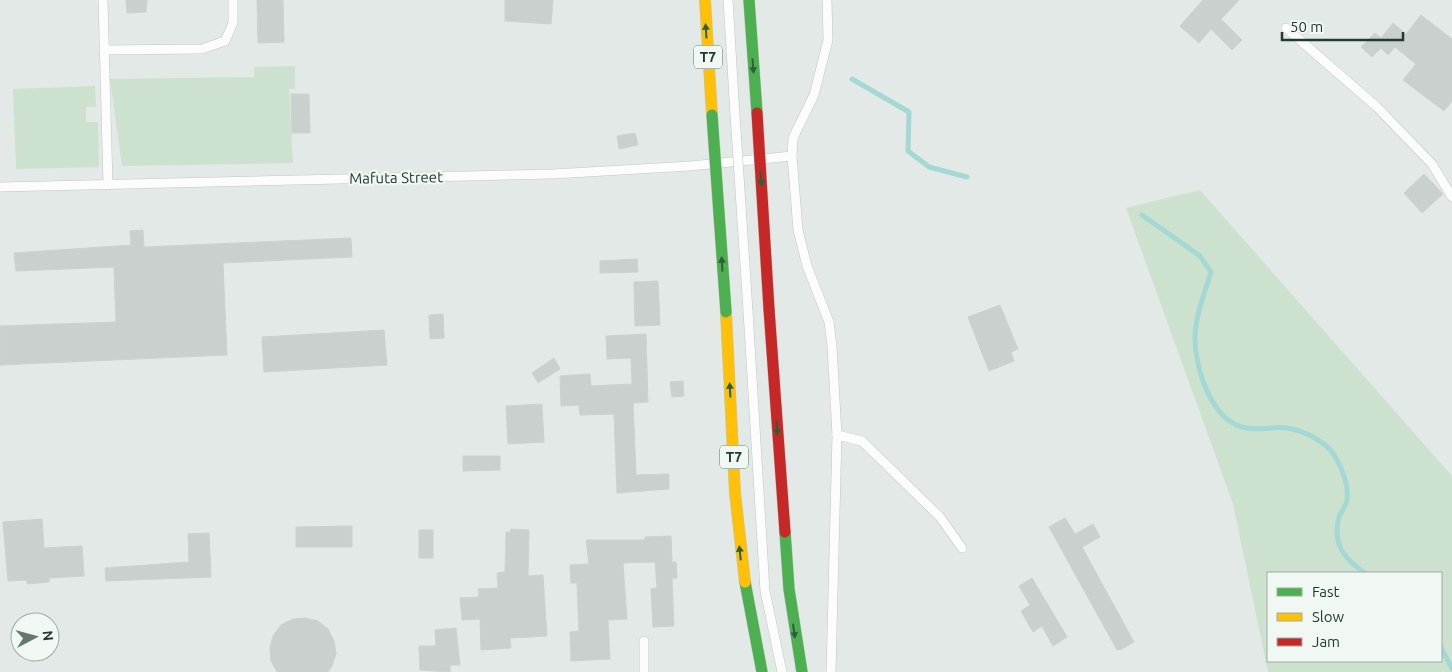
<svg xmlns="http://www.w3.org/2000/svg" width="1452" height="672" viewBox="0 0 1452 672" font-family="Ubuntu,sans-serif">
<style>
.green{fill:#cce2cf;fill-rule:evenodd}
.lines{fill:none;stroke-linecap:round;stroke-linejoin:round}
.stream{stroke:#a4d8d5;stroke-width:5}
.building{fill:#cad0cd;stroke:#ccd2ce}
.lane-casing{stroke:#c0c6c3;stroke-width:10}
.fast-casing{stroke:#bcc5c1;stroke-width:12}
.slow-casing{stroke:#bcc5c1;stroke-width:12}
.jam-casing{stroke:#bcc5c1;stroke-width:12}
.lane{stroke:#fbfcfb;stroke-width:9}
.fast{stroke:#4caf50;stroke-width:11}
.slow{stroke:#ffc107;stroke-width:11}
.jam{stroke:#c62828;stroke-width:11}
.lane-bridge-casing{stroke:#c0c6c3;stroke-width:10;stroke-linecap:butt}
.fast-bridge-casing{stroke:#bcc5c1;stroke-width:12;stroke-linecap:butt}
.jam-bridge-casing{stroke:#bcc5c1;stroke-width:12;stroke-linecap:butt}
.lane-bridge{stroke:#fbfcfb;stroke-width:9}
.fast-bridge{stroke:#4caf50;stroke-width:11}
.jam-bridge{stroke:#c62828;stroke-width:11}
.oneway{fill:#2e5e3a}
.labels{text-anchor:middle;stroke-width:4.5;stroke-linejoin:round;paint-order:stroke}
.shield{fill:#f1f8f3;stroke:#5f746a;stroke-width:1}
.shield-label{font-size:14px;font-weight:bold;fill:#213b30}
.street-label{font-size:15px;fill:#213b30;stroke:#f1f8f3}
</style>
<rect width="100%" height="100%" fill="#e3e9e6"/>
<g class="green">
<path d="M295,66V89H289L293,163L122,166L110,79L254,77V67Z"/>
<path d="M95,86L96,107H86V122H98L99,167L16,169L13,89Z"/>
<path d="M1200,190L1452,476V672H1268L1233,504L1126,208ZM1441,573V661H1268V573Z"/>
</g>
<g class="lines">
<g class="stream">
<path d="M852,79L909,112L908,151L929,167L967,177"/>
<path d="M1142,215L1200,256L1211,272C1205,292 1196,314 1195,335C1194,366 1211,422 1246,428C1259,431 1274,426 1287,428C1305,431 1325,441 1335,456C1342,468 1349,486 1347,500C1346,507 1339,513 1338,521C1333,546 1346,560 1365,573"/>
<path d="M1441,647L1452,669"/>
</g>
</g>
<g class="building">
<path d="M126,0H147L146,12L127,13Z"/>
<path d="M257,0H283L284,42L258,43Z"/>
<path d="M505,0H553L551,24L505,21Z"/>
<path d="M1203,0H1239L1221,19L1242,40L1232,50L1211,29L1199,43L1180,26Z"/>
<path d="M1421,15L1452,39V101L1444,111L1403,80L1416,64L1395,47L1388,55L1381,48L1372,57L1361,47L1375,33L1381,38L1393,23L1406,34Z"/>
<path d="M291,94H309L310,133H292Z"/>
<path d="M635,133L638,145L619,149L617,136Z"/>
<path d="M1424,174L1443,194L1422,213L1404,193Z"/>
<path d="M143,230L144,247L351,238L352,257L223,263L227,355L0,365V326L116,322L114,267L16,271L14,253L131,245L130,231Z"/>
<path d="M637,259L638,272L600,273V261Z"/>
<path d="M658,281L660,325L635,326L634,282Z"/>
<path d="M1000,305L1018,349L1011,352L1014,361L989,371L968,317Z"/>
<path d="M443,314L444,338L430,339L429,315Z"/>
<path d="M384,330L387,365L264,372L262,337Z"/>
<path d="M646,334L648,402L633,403L636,475L669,474V489L617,493L614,414L580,415L579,405L561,406L560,376L590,374L591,386L632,384L631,358L607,359L606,336Z"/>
<path d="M554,358L560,369L538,383L532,373Z"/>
<path d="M683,381L684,396L672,397L670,382Z"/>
<path d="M542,404L544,442L508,444L506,406Z"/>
<path d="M463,456H500V470L463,471Z"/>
<path d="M1065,518L1075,534L1093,524L1100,537L1082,547L1134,642L1122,649L1117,650L1049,527Z"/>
<path d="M42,519L44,548L82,546L84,576L49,578V582L27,584V580L8,581L3,522Z"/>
<path d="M352,526V547H296V527Z"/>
<path d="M511,529L529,530L528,576L543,575L547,636L510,638L511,648L481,650L480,619L462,620L460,598L479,597L478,589L498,588L497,573L505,572L506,532H510Z"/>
<rect x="419" y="530" width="14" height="28"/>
<path d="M209,533L211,577L106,581L105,568L189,562L188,534Z"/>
<path d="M671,536L672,562H676L677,578H672L674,626L653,627L651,589L657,588L655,562L623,563L627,619L608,620L610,659L571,661L570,632L579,631L577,583H571L570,565L589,564L586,540H645V537Z"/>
<path d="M1032,578L1067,637L1053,646L1042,626L1033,632L1021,611L1030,605L1019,586Z"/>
<path d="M305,618L318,621L328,629L334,641L336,654L332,666L328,672H277L271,661L270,648L273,636L281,625L293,619Z"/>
<path d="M456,628L460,665H450V672L420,670L419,646H436L435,630Z"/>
</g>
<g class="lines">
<defs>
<g id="lane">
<path d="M103,0L108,185"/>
<path d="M728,0L735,115"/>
<path d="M827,0L828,40L814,95L793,138L792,156L798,230L807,266L829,322L832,346L837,435L831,672"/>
<path d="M1286,28L1377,107L1432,164L1452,197"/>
<path d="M104,50L202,49L225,41L233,23V0"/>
<path d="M0,187L553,174L690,166L792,156"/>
<path d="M748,311L765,591L782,672"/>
<path d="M837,435L862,441L940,517L962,548"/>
<path d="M644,672V641"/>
</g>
<g id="fast">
<path d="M749,0L757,113"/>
<path d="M785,532L789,589L802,672"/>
<path d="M745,582L762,672"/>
</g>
<g id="slow">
<path d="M705,0L712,115"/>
<path d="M726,312L735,493L745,582"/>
</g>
<path id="jam" d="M769,309L785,532"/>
</defs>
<use href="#lane" class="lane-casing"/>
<use href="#fast" class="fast-casing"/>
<use href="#slow" class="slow-casing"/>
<use href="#jam" class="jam-casing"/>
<use href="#lane" class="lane"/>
<use href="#fast" class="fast"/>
<use href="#slow" class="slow"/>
<use href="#jam" class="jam"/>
<defs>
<path id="lane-bridge" d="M735,115L748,311"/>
<path id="fast-bridge" d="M712,115L726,312"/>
<path id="jam-bridge" d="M757,113L769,309"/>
</defs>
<use href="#lane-bridge" class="lane-bridge-casing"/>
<use href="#fast-bridge" class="fast-bridge-casing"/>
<use href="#jam-bridge" class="jam-bridge-casing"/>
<use href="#lane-bridge" class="lane-bridge"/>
<use href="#fast-bridge" class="fast-bridge"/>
<use href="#jam-bridge" class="jam-bridge"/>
</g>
<defs><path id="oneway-solid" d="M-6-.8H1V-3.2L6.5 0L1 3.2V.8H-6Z" transform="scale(1.25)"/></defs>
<g class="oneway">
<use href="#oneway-solid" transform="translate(706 31) rotate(-94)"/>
<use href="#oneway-solid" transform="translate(753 66) rotate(86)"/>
<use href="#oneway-solid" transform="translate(761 179) rotate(86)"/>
<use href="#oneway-solid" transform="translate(722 264) rotate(-94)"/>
<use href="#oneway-solid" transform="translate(730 390) rotate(-93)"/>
<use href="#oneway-solid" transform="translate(777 428) rotate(86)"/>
<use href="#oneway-solid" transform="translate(740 553) rotate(-96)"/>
<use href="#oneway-solid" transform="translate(794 631) rotate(82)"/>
</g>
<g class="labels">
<g class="shield">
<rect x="694" y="45.5" width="28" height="23" rx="4"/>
<rect x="720" y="445.5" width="28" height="23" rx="4"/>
</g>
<g class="shield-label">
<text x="708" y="62">T7</text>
<text x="734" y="462">T7</text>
</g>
<g class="street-label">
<text transform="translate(396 178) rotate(-1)" y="5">Mafuta Street</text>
</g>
</g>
<rect x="1267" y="572" width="175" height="90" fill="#f1f8f3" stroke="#9eaca5"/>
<rect x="1277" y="588" width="25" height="8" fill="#4caf50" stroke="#9eaca5"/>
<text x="1312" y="597" font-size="15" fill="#213b30">Fast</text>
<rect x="1277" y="613" width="25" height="8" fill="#ffc107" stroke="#9eaca5"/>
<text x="1312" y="622" font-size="15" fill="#213b30">Slow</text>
<rect x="1277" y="638" width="25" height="8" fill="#c62828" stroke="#9eaca5"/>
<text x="1312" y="647" font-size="15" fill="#213b30">Jam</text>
<g transform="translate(35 637) rotate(84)"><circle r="24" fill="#f1f8f3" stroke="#9eaca5"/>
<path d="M0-4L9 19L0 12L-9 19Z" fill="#657870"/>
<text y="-8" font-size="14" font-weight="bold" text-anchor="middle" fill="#213b30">N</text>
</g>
<path d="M1282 32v8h121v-8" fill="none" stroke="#213b30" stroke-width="2.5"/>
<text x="1290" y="32" font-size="15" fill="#213b30" stroke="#f1f8f3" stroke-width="4" paint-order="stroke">50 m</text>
</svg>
